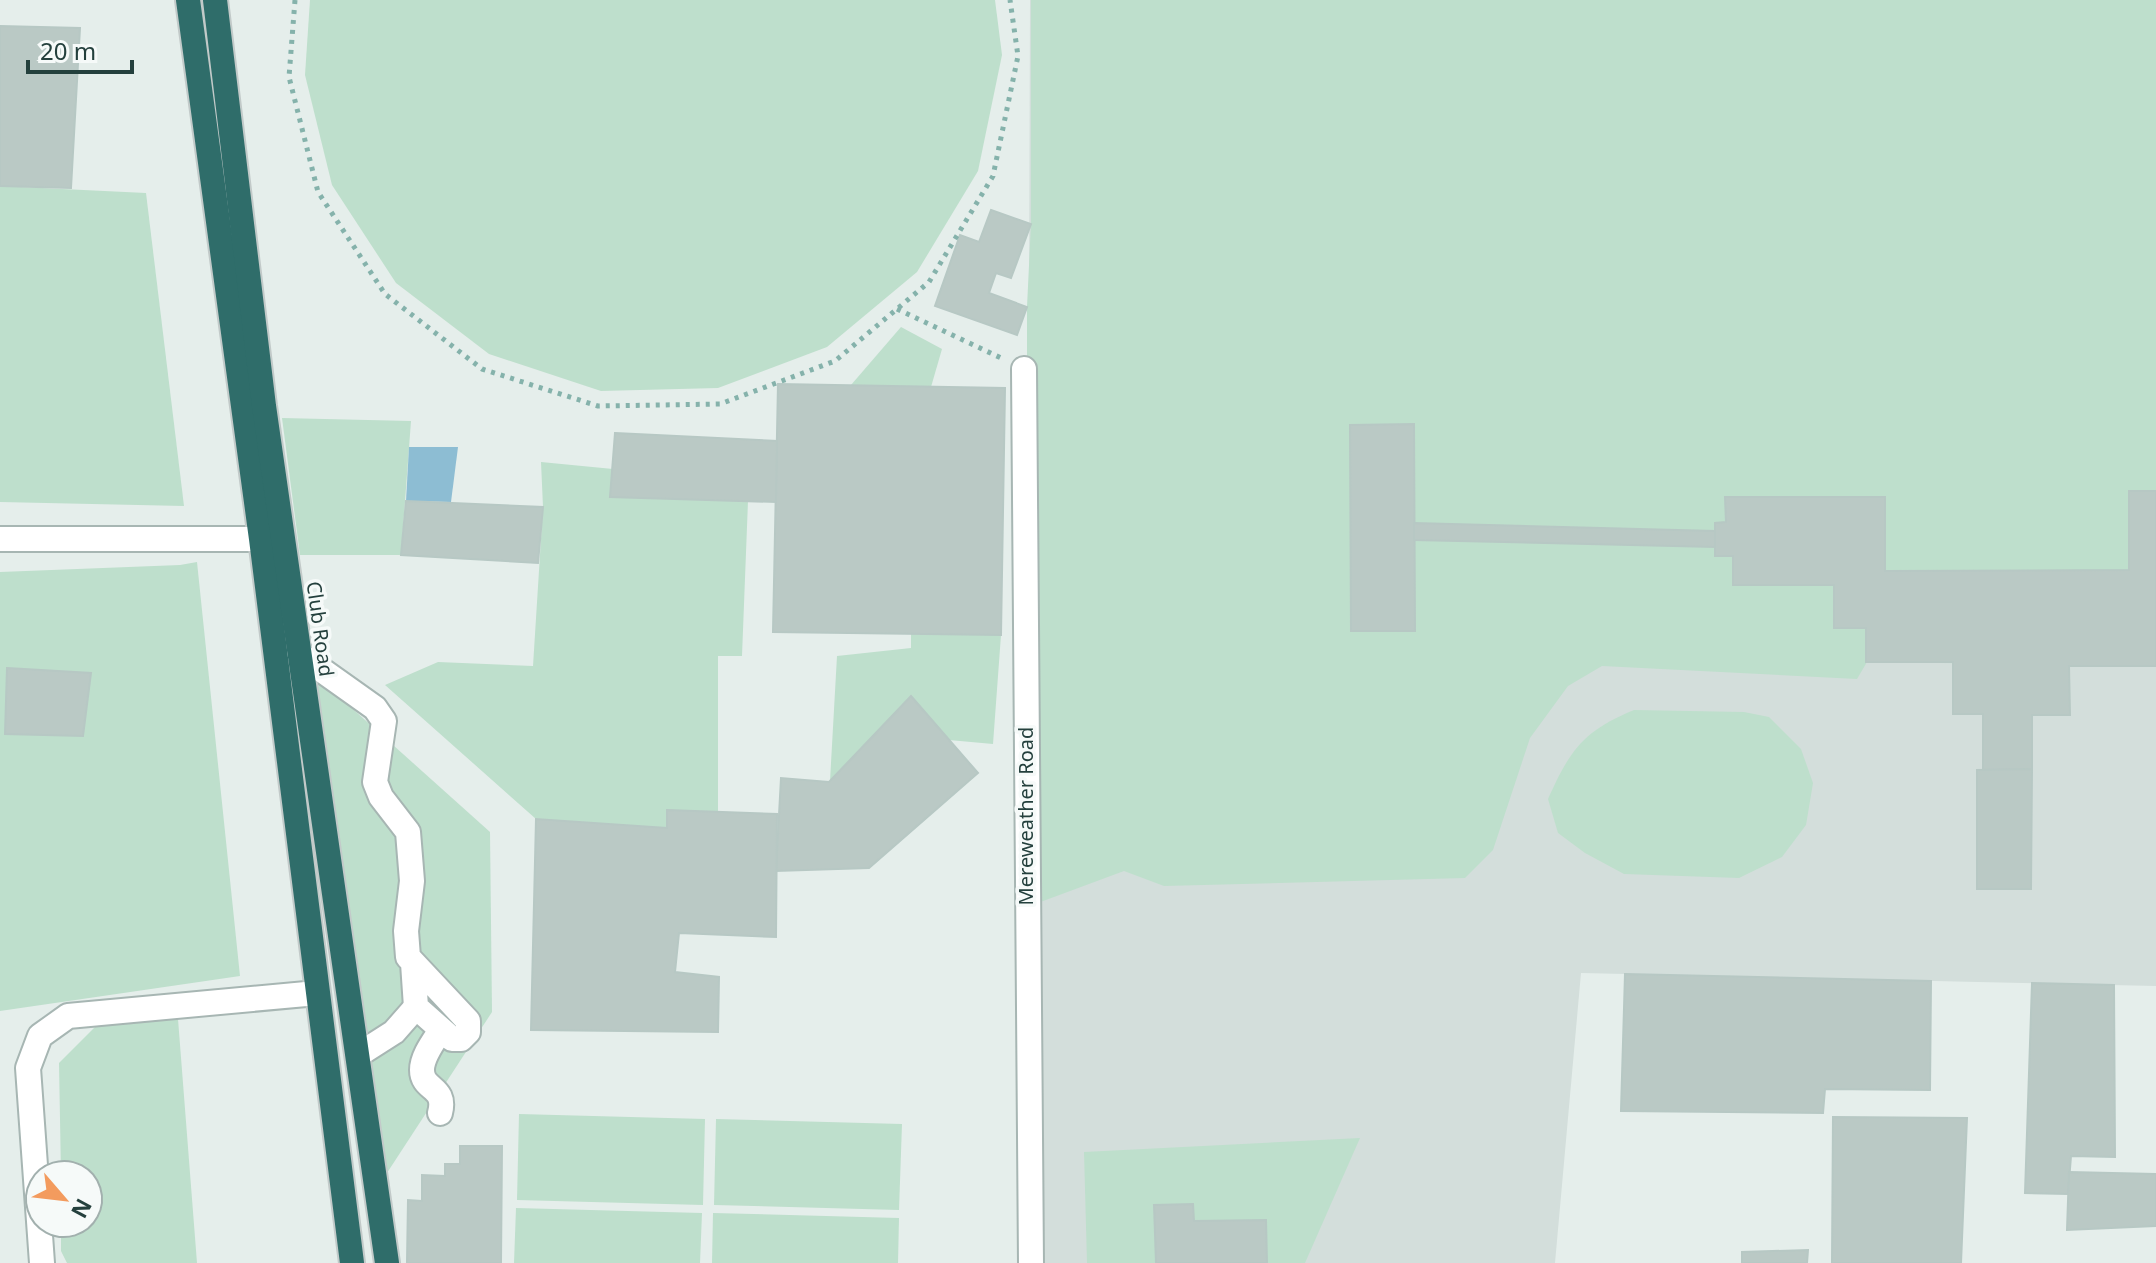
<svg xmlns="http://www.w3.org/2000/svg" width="2156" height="1263" viewBox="0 0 2156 1263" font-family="'Noto Sans',sans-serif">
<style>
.built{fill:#d3dedb}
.green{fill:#bedfcc}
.water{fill:#8dbdd3}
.building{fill:#bac9c5;stroke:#b7c8c4;stroke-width:2}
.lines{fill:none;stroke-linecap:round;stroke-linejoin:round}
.minor-casing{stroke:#a7b6b3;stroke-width:28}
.highway-casing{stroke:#c2cac9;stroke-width:28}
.path{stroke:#85b2ab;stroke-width:5;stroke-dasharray:4 6;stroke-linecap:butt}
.minor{stroke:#fff;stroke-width:24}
.highway{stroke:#2f6d6a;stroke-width:24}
.labels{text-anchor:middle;stroke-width:7;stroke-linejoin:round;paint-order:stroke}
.street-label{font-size:20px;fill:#24403d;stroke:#f6faf9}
</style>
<rect width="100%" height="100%" fill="#e5eeeb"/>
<path class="built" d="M1030,0H2156V986L1581,973L1555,1263H1026Z"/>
<g class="green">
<path d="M310,0H995L1002,55L978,171L917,272L827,347L718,388L601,391L489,354L396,283L332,185L305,75Z"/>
<path d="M1031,0H2156V666L1867,662L1857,679L1602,666L1568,686L1530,738L1493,850L1465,878L1164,886L1124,871L1027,907V307L1031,224Z"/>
<path d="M0,186L146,193L184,506L0,502Z"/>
<path d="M901,327L942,349L931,387L851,385Z"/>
<path d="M282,418L411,421L401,555H300Z"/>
<path d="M541,462L613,469L611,497L748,501L742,656H718V812L667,810V828L536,819L385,685L438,662L533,666L543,507Z"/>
<path d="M197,562L240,976L0,1011V572L180,565Z"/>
<path d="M911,634L1001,635L993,744L949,740L911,697L830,781L837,656L911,648Z"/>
<path d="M316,676L490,832L492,1012L385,1176Z"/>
<path d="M1634,710L1744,712L1769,717L1801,749L1813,783L1806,825L1782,857L1739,878L1624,874L1585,853L1558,833L1548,799C1570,750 1583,731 1634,710Z"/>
<path d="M178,1019L197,1263H67L61,1251V1223H88V1175H61L59,1063L99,1023Z"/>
<path d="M519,1114L705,1119L703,1205L517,1200Z"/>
<path d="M716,1119L902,1124L899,1210L714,1205Z"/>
<path d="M1360,1138L1305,1263H1087L1084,1152Z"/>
<path d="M516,1208L702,1213L700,1263H514Z"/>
<path d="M713,1213L899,1218L898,1263H712Z"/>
</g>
<path class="water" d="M409,447H458L451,502L406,501Z"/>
<g class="building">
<path d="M0,26L80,28L71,188L0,186Z"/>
<path d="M991,210L1031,224L1011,278L996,273L989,293L1027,307L1017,335L935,306L960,235L979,242Z"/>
<path d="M778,384L1005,388L1001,635L773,632Z"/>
<path d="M1414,424L1415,631H1351L1350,425Z"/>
<path d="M615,433L777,441L776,502L610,497Z"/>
<path d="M2129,491H2156V666H2069L2070,715H2032V769L1983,770V714H1953V662H1866V628H1834V585H1733V556H1715V523L1726,522L1725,497H1885V571L2129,570Z"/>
<path d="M406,501L543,507L538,563L401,555Z"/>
<path d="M1414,523L1715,531V547L1414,540Z"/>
<path d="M7,668L91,673L83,736L5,734Z"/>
<path d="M911,696L978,773L869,868L776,871L781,778L829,782Z"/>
<path d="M2032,769L2031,889H1977V770Z"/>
<path d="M667,810L777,814L776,937L679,933L675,972L719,977L718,1032L531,1030L536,819L667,828Z"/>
<path d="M1625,974L1931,981L1930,1090L1825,1089L1823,1113L1621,1111Z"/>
<path d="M2032,983L2114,985L2115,1157L2071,1156L2068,1194L2025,1193Z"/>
<path d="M1833,1117L1967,1118L1961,1263H1832Z"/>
<path d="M460,1146H502L501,1263H407L408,1200L422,1201V1175L445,1176V1164H460Z"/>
<path d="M2069,1172L2156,1174V1226L2067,1230Z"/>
<path d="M1193,1204L1194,1221L1266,1220L1267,1263H1156L1154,1205Z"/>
<path d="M1808,1250L1807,1263H1742V1252Z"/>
</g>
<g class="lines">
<defs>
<g id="minor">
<path d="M1024,369L1031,1263"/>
<path d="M0,539H261"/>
<path d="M299,654L375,708L384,721L375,782L381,797L408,832L412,881L406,931L408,957L468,1021V1032L461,1039H452L416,1007L413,963"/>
<path d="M358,1055L394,1032L416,1007"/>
<path d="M440,1113C447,1086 422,1091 422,1070C422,1056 434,1041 441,1030"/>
<path d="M42,1263L28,1068L40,1036L68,1016L317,993"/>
</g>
<g id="highway">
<path d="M188,0L261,539L352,1263"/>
<path d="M215,0L264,406L387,1263"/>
</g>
</defs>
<use href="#minor" class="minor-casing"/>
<use href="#highway" class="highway-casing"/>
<g class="path">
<path d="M295,0L289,77L318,192L385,294L482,369L598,406L720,404L835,361L929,282L993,176L1018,56L1010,0"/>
<path d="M897,309L1001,358"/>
</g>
<use href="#minor" class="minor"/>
<use href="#highway" class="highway"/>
</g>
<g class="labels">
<g class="street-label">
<text transform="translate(320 629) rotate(82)" y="7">Club Road</text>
<text transform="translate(1026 816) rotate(-90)" y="7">Mereweather Road</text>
</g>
</g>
<g transform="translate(64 1199) rotate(118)"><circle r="38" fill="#f6faf9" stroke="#a2b0ae" stroke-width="2"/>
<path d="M0-6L14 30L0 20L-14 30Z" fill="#f39b5e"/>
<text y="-12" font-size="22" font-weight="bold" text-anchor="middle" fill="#24403d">N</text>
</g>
<path d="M28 60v12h104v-12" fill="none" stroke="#24403d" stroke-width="4"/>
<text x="40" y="60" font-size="24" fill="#24403d" stroke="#f6faf9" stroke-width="6" paint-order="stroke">20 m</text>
</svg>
